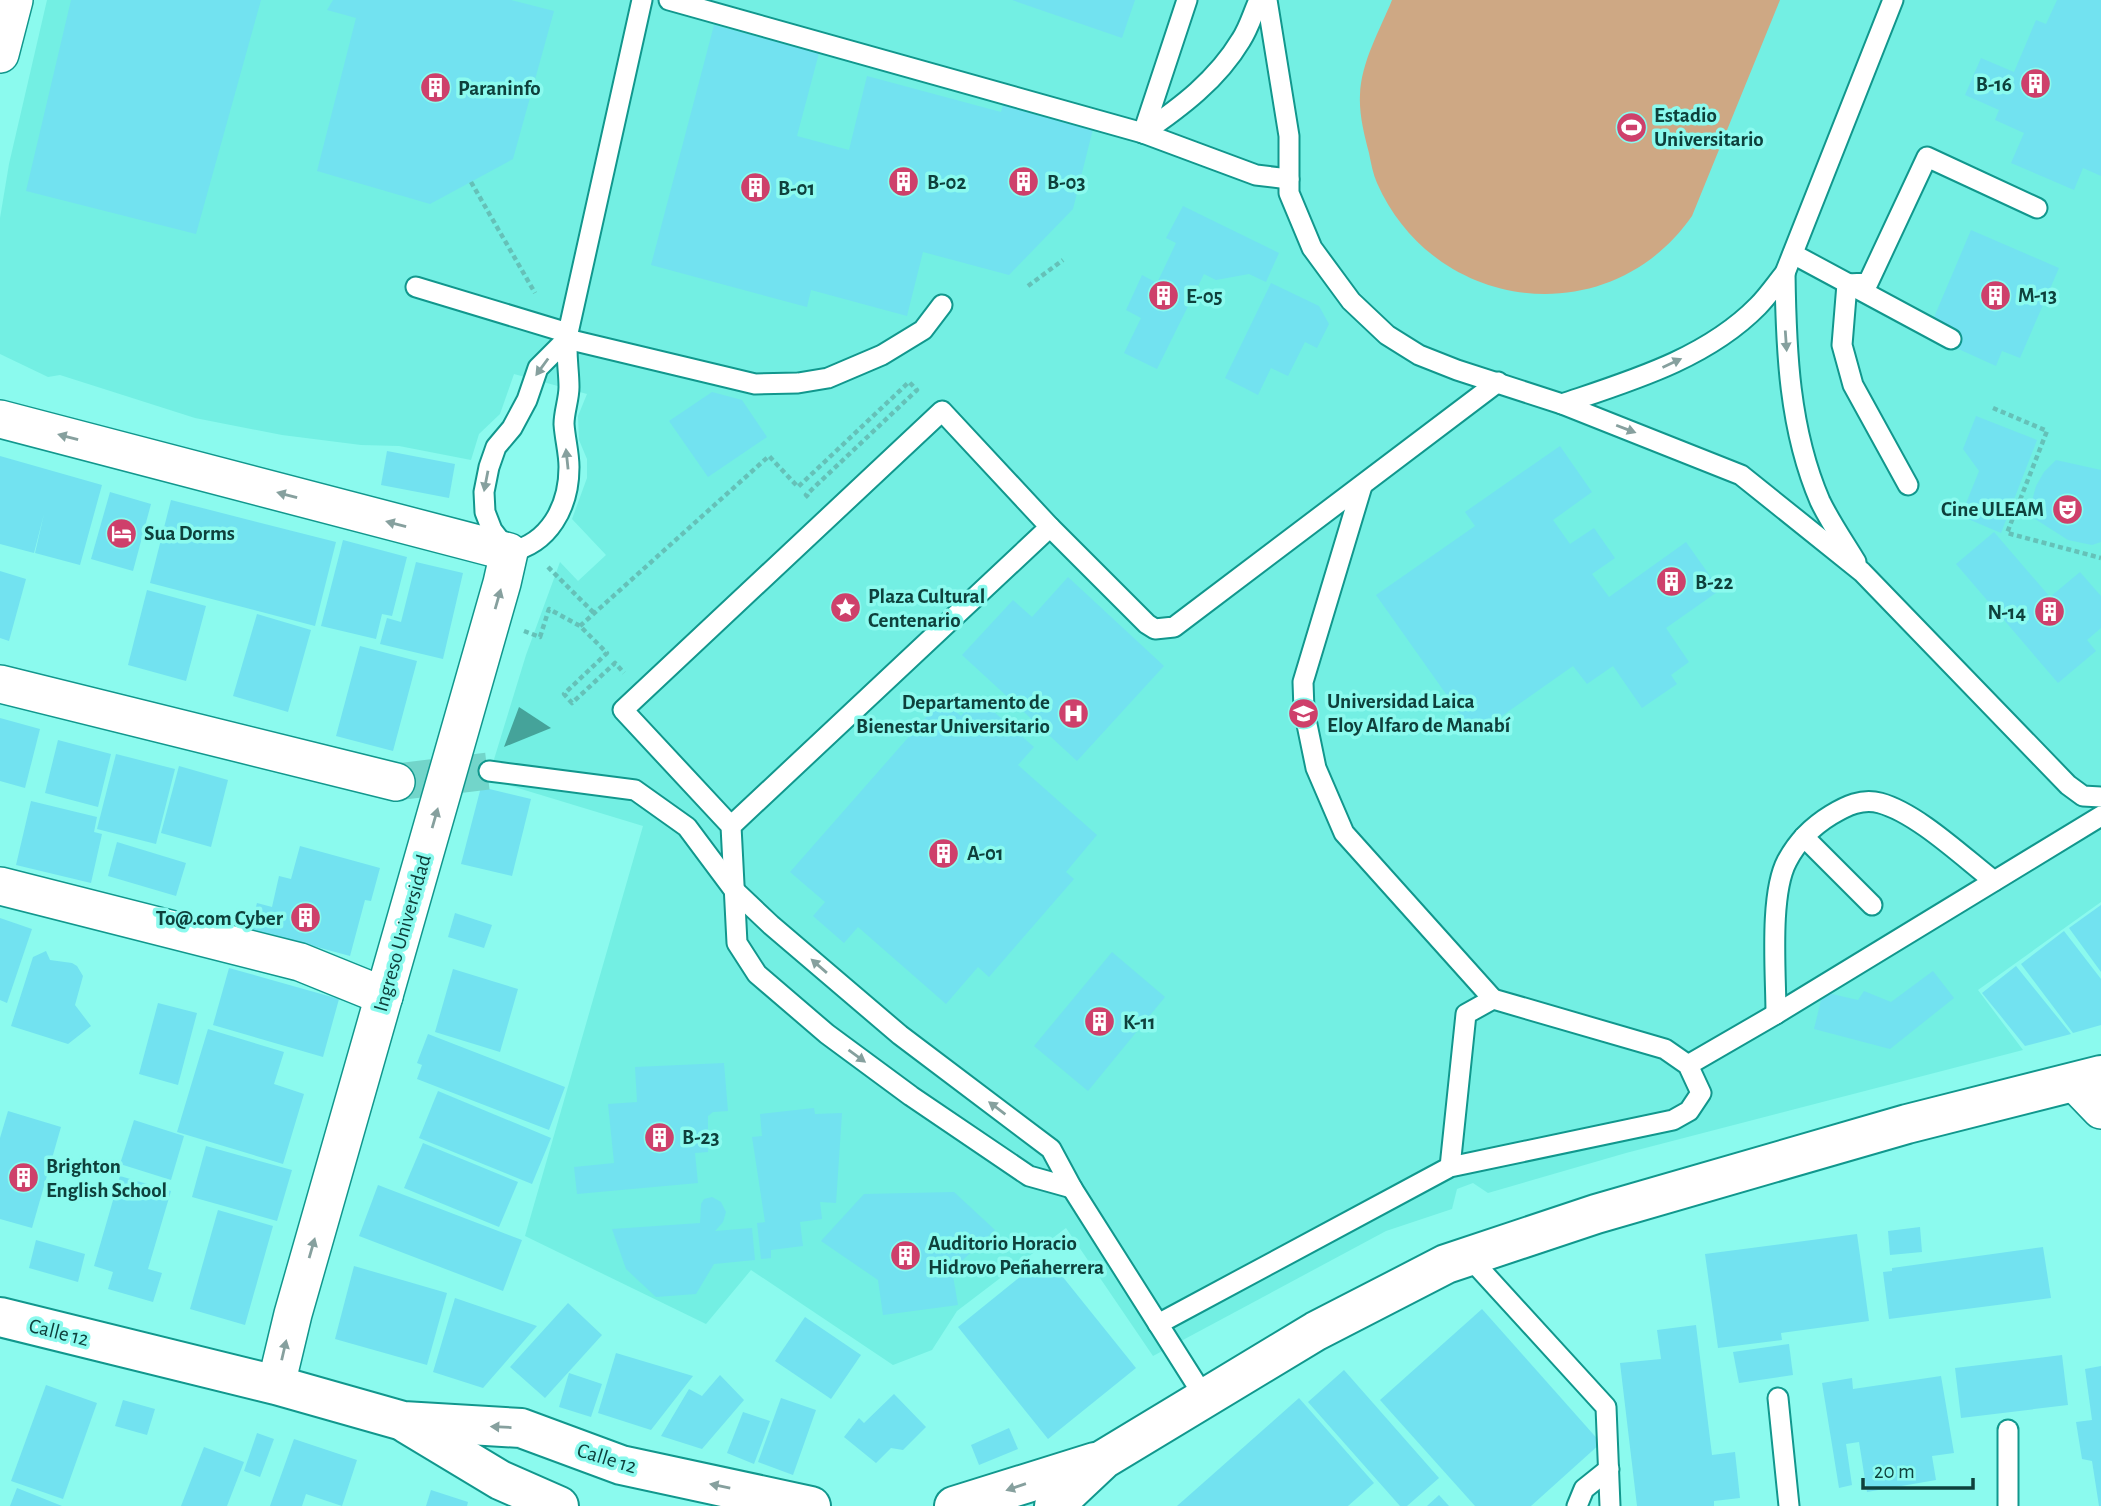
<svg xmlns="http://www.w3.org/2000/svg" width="2101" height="1506" viewBox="0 0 2101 1506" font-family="'Alegreya Sans',sans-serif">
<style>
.built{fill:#73efe3}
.green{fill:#cea884}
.water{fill:#45a39a}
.building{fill:#72e2f0}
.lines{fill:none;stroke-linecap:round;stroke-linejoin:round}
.street-tunnel{stroke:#72d5ca;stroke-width:37;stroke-dasharray:37 18;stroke-linecap:butt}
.lane-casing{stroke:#11978d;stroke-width:23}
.street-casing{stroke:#11978d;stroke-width:40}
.primary-casing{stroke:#11978d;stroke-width:42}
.path{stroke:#65c1b8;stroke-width:4.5;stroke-dasharray:5 3.5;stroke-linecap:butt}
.lane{stroke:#fff;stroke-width:19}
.street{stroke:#fff;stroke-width:37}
.primary{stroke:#fff;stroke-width:38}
.oneway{fill:#86a09e}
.labels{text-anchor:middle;stroke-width:7;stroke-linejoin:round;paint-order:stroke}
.poi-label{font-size:21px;font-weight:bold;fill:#0e403c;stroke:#8bfaee;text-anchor:start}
.street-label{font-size:21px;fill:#0e403c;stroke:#8bfaee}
</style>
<rect width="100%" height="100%" fill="#8bfaee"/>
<path class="built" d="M47,0H2101V902L1978,990L2023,1050L1626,1153L1488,1193L1473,1183L1457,1189L1452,1209L1386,1231L1153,1356L1066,1228L957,1311L932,1350L893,1365L751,1270L706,1324L525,1236L643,826L488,779L526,655L560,562L578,581L606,555L572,519L587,478V459L579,440L578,416L587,394L514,374L500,414L479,434L471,460L399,446L361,445L282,435L195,418L60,375L48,377L0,354V218L9,164Z"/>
<path class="green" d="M1392,0H1780L1692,216C1610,334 1435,314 1377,183C1373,174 1371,163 1369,153C1364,134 1359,114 1360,95C1361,62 1380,30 1392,0Z"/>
<path class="water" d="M519,707L551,728L504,747Z"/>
<g class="building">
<path d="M71,0H261L196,234L26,191Z"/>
<path d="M333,0H511L554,11L513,159L430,204L317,171L356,18L327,10Z"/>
<path d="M1012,0H1135L1122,38Z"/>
<path d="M2057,0H2101V176L2083,168L2074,190L2011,163L2024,133L1995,120L1999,110L1965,95L1981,58L2014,72L2036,20L2046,24Z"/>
<path d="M714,25L819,53L797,136L849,150L867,76L1001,112L1003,105L1093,129L1073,209L1009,275L923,252L907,316L811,290L807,307L651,265Z"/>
<path d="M1183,206L1279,253L1266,282L1249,274L1216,280L1204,274L1157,369L1124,353L1141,318L1126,310L1142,275L1157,283L1176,243L1166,238Z"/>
<path d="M1971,230L2059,268L2020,358L2002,351L1996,366L1954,347L1932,322Z"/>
<path d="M1271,283L1319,306L1329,324L1317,348L1305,342L1288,376L1271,368L1258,395L1225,378Z"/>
<path d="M712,392L742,400L767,437L708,477L669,421Z"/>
<path d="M1976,416L2037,440L2001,533L1961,516L1979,471L1963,449Z"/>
<path d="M1560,446L1592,492L1553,520L1570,544L1594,528L1615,558L1592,574L1609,597L1686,542L1720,590L1666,628L1689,662L1671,675L1677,684L1642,708L1613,666L1587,684L1573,666L1475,735L1376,595L1475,526L1465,512Z"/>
<path d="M387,451L455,464L449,498L381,485Z"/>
<path d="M0,456L102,485L80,565L35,553L44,514L34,553L0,544Z"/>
<path d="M2056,460L2101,470V542L2092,545L2068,540L2032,517V501L2036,486L2044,472Z"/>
<path d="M110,492L151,504L133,571L91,559Z"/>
<path d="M171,500L336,542L315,626L150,583Z"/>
<path d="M1994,532L2050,597L2080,572L2101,596V628L2087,640L2096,651L2058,683L1956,564Z"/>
<path d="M343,540L407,557L392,616L382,614L376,639L321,626Z"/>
<path d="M416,562L463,573L443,659L380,644L387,618L401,622Z"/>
<path d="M0,571L26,579L9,641L0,638Z"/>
<path d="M1068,577L1164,666L1077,761L962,655L1013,600L1032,617Z"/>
<path d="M147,590L206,606L186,681L128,665Z"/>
<path d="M257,614L311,630L288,712L233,696Z"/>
<path d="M360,646L417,661L393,751L336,736Z"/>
<path d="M977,697L1034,747L1018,765L1097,835L1066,872L1074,879L989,977L978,967L946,1004L858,927L844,943L813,916L825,902L790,872L942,699L961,716Z"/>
<path d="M0,718L40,729L25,788L0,781Z"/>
<path d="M58,740L111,754L98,807L45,793Z"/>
<path d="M116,754L175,769L156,844L97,829Z"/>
<path d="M179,766L228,780L211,847L161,833Z"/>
<path d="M481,787L531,799L512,876L461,864Z"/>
<path d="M31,801L97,817L94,832L102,834L91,883L16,865Z"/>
<path d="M117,842L186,863L176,896L108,876Z"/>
<path d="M300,846L380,868L371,901L365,900L350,956L250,929L257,903L272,907L279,876L291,879Z"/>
<path d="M2101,905V972L2069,928Z"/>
<path d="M455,913L492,925L484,948L448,937Z"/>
<path d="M0,918L32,929L7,1003L0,1000Z"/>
<path d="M2064,931L2101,979V1025L2073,1033L2021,964Z"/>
<path d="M46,951L50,960L72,963L77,966L83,976L75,1005L91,1026L68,1044L11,1026L33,957Z"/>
<path d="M1112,952L1165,997L1088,1091L1034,1046Z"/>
<path d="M2016,966L2071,1034L2025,1046L1982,993Z"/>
<path d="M229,968L339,999L323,1057L213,1025Z"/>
<path d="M453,969L518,989L500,1052L435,1032Z"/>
<path d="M1933,971L1954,998L1890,1049L1814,1029L1823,992L1858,1000L1864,991L1891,1002Z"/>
<path d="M158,1003L197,1013L178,1085L139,1074Z"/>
<path d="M208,1029L284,1052L274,1084L304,1094L283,1164L177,1132Z"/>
<path d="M428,1034L565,1087L549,1130L417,1079L422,1065L417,1063Z"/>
<path d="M724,1063L728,1111L713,1112L708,1116V1152L695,1153L698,1183L577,1194L574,1167L614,1163L608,1104L637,1102L635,1067Z"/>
<path d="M438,1091L551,1138L532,1184L419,1138Z"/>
<path d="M814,1108L815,1114L842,1113L836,1203L820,1202L822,1219L800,1222L803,1246L771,1250V1258L761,1259L757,1223L765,1222L752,1137L762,1136L760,1114Z"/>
<path d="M8,1111L61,1127L32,1228L0,1219V1138Z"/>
<path d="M134,1120L184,1136L171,1180L120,1164Z"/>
<path d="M423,1143L518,1182L499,1227L404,1188Z"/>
<path d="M206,1146L292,1170L277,1221L192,1197Z"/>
<path d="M120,1176L171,1191L148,1269L162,1273L153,1302L108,1289L113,1272L94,1266Z"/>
<path d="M378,1185L522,1240L503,1291L359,1236Z"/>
<path d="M954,1192L995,1230L952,1270L958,1305L883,1315L878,1280L821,1241L864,1194Z"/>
<path d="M712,1197L721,1202L726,1212L723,1222L715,1231L752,1228L755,1260L714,1264L696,1294L656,1297L626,1269L612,1229L700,1223L701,1204L704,1199Z"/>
<path d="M218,1210L273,1226L245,1325L190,1309Z"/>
<path d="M1920,1227L1922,1252L1890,1255L1888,1231Z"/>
<path d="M1857,1234L1869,1321L1781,1333L1782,1340L1718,1348L1705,1254Z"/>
<path d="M36,1240L85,1254L78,1282L29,1268Z"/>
<path d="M2043,1247L2051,1298L1889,1319L1883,1272L1892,1271V1268Z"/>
<path d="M1046,1256L1136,1368L1048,1439L958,1327Z"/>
<path d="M354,1266L447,1293L427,1365L335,1339Z"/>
<path d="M455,1298L537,1326L483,1388L433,1372Z"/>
<path d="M568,1303L602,1335L545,1398L510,1367Z"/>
<path d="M1482,1309L1601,1443L1531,1506H1475L1380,1400Z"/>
<path d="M805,1317L861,1355L831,1399L775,1361Z"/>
<path d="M1696,1325L1712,1455L1735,1452L1740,1498L1714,1501V1506H1637L1620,1363L1661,1359L1657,1330Z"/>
<path d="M1789,1344L1793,1375L1739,1383L1733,1352Z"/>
<path d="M616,1353L693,1376L651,1430L598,1413Z"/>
<path d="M2062,1355L2068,1405L1961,1418L1955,1368Z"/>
<path d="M2101,1366V1506H2099L2092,1461L2082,1459L2076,1422L2092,1420L2085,1369Z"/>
<path d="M1344,1370L1439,1478L1407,1506H1400L1308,1402Z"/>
<path d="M569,1373L602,1384L591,1417L559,1407Z"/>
<path d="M720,1375L744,1400L702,1449L661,1436L689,1389L702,1396Z"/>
<path d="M1941,1376L1954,1453L1932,1456L1936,1480L1867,1492L1859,1442L1846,1444L1852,1485L1839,1488L1822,1383L1852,1378L1853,1389Z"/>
<path d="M46,1385L97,1403L63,1499L11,1481Z"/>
<path d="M894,1394L926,1427L903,1450L891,1448L876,1463L844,1437L859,1418L864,1423Z"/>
<path d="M781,1398L816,1410L793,1475L758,1462Z"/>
<path d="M1299,1398L1374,1483L1348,1506H1177Z"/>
<path d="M123,1400L155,1409L147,1435L115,1426Z"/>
<path d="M743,1412L770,1421L754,1464L727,1453Z"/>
<path d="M1009,1428L1018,1449L979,1465L971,1445Z"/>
<path d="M257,1433L274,1439L260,1477L244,1471Z"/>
<path d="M294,1439L357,1460L342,1506L306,1494L302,1506H270Z"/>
<path d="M204,1447L244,1462L227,1506H181Z"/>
<path d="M17,1488L62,1506H10Z"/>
<path d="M431,1490L468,1502L467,1506H426Z"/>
<path d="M1439,1495L1449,1506H1427Z"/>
</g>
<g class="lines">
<path class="street-tunnel" d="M396,782L489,771"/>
<defs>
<g id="lane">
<path d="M669,0L1143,133L1256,175L1289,179"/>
<path d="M1267,0L1289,136V193L1312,248L1351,301L1387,335L1419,355L1457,370L1562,404L1741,475L1862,572L2068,785L2083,796L2101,797"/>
<path d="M1143,133C1181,107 1217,80 1241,40C1249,28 1253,13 1259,0"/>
<path d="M1143,133L1187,0"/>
<path d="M1793,254L1951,339"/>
<path d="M1785,273C1786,350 1789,429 1820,501C1830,522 1844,542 1856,562"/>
<path d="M1847,284L1868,283L1927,157L2037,208"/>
<path d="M1847,284L1842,345L1853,385L1908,485"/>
<path d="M416,287L568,333"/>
<path d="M567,339L538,368L527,400L512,428L496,447L489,467L484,492L485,512L492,530L509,552C549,544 569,507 569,467C569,453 565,439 564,424C564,412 569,399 569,387C569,369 565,351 568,333L642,0"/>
<path d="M567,339L755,384L798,383L828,378L882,355L923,330L942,305"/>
<path d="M1562,404C1630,381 1706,359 1758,306C1768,296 1776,284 1785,273L1893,0"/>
<path d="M1362,486L1303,682L1304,710L1316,768L1344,833L1493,999"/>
<path d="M1050,527L1147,624L1155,629L1174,627L1498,382"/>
<path d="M489,771L635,790L687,827L734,890L771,925L900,1035L1051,1149L1072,1188L1205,1398"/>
<path d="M731,826L1050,527L942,411L623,710L731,826L737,943L757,974L827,1034L911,1096L1029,1176L1072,1188"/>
<path d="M1804,837L1872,905"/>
<path d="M1776,1014C1776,974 1769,895 1787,861C1797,842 1813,826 1831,815C1846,806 1862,798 1880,803C1917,813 1963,857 1994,881"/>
<path d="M1688,1065L1776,1014L2101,816"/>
<path d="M1468,1256L1606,1407L1610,1506"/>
<path d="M1158,1324L1450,1167L1673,1120L1689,1111L1701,1093L1688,1065L1665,1049L1493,999L1466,1014L1450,1167"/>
<path d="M1778,1398L1789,1506"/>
<path d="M1577,1506L1584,1489L1609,1469"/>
<path d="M2008,1506V1430"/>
</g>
<g id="street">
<path d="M0,54L14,0"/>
<path d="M0,419L509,552L502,583L293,1314L276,1385"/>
<path d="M0,684L396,782"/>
<path d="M0,886L300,962L384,996"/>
<path d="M2074,1082L2101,1110"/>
</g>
<g id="primary">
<path d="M0,1317L276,1385L403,1421L521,1428L621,1465L811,1506"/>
<path d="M407,1424L500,1480L559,1506"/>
<path d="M954,1506L1095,1462"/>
<path d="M1054,1506L1104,1459L1316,1331L1446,1264L1596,1214L1907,1124L2101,1075"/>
</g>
</defs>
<use href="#lane" class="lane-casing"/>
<use href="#street" class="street-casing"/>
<use href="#primary" class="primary-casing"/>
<g class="path">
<path d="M471,182L535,293"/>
<path d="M1028,286L1063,260"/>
<path d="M1993,408L2047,431L2007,533L2101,558"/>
<path d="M548,567L594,613"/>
<path d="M580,626L769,456L798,487L909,382L917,390L806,495L810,499"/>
<path d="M524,631L540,637L549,609L580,626L607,653L564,694L572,703L615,663L624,673"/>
</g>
<use href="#lane" class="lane"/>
<use href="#street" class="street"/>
<use href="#primary" class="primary"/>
</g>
<defs><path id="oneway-solid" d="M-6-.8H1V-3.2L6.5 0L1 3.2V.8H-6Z" transform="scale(1.75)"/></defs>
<g class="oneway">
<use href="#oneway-solid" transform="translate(1786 341) rotate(86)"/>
<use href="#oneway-solid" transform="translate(1672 363) rotate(-25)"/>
<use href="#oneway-solid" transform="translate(542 367) rotate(126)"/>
<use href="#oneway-solid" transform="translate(1626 429) rotate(21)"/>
<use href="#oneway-solid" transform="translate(68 437) rotate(-165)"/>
<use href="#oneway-solid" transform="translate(567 459) rotate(-96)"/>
<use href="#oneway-solid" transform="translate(486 481) rotate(101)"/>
<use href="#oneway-solid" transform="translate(287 495) rotate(-165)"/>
<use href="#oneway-solid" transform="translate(396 524) rotate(-165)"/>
<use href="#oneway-solid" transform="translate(498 599) rotate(-74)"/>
<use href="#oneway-solid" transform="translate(435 818) rotate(-74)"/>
<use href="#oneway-solid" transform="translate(819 966) rotate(-139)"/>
<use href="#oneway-solid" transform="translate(857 1056) rotate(36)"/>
<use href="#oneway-solid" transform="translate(997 1108) rotate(-143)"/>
<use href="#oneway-solid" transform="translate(312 1248) rotate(-74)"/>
<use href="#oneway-solid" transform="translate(284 1350) rotate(-77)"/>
<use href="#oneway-solid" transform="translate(501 1427) rotate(-177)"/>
<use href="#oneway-solid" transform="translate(720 1486) rotate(-168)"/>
<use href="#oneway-solid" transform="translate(1016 1487) rotate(161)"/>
</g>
<defs>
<symbol id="building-disc" viewBox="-11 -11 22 22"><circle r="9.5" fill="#ce406b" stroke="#8bfaee"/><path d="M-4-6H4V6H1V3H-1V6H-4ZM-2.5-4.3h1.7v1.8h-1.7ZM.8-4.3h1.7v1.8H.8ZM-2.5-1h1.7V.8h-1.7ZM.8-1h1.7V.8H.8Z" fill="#fff"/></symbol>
<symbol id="stadium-disc" viewBox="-11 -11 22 22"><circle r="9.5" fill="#ce406b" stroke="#8bfaee"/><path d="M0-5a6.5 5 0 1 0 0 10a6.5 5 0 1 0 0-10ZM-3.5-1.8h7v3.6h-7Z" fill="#fff"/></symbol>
<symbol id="theatre-disc" viewBox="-11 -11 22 22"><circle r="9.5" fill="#ce406b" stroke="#8bfaee"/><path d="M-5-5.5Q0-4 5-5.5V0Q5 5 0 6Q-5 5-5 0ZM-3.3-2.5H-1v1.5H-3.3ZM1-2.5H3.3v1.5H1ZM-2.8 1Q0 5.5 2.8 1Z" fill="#fff"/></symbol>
<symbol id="hotel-disc" viewBox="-11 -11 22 22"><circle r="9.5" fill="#ce406b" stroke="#8bfaee"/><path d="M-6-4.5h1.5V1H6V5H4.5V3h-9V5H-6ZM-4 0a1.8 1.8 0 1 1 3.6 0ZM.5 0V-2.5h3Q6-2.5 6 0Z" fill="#fff"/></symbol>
<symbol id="sight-disc" viewBox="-11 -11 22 22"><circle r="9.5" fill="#ce406b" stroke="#8bfaee"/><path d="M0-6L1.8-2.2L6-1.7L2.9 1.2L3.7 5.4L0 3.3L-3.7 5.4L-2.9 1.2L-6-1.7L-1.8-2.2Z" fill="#fff"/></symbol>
<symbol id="university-disc" viewBox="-11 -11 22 22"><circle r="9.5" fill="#ce406b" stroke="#8bfaee"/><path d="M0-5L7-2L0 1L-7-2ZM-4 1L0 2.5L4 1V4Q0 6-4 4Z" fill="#fff"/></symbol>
<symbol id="hospital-disc" viewBox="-11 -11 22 22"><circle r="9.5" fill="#ce406b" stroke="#8bfaee"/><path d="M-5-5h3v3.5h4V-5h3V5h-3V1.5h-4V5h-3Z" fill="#fff"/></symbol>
</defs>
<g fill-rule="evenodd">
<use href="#building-disc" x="2018" y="66" width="35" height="35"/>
<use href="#building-disc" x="418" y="70" width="35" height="35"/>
<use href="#stadium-disc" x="1614" y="110" width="35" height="35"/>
<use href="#building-disc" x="886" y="164" width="35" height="35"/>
<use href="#building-disc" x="1006" y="164" width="35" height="35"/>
<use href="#building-disc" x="738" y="170" width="35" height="35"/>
<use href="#building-disc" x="1978" y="278" width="35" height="35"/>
<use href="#building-disc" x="1146" y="278" width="35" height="35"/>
<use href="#theatre-disc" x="2050" y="492" width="35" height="35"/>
<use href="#hotel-disc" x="104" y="516" width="35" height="35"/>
<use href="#building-disc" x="1654" y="564" width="35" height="35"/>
<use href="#sight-disc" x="828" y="590" width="35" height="35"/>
<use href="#building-disc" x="2032" y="594" width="35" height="35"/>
<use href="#university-disc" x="1286" y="696" width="35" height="35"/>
<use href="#hospital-disc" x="1056" y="696" width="35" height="35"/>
<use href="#building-disc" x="926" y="836" width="35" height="35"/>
<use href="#building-disc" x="288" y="900" width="35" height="35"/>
<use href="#building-disc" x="1082" y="1004" width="35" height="35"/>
<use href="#building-disc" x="642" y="1120" width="35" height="35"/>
<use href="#building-disc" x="6" y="1160" width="35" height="35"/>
<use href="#building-disc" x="888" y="1238" width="35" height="35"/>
</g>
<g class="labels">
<g class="poi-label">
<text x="2012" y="91" text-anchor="end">B-16</text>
<text x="458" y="95">Paraninfo</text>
<text x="1654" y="122">Estadio<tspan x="1654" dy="24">Universitario</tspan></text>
<text x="927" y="189">B-02</text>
<text x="1047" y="189">B-03</text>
<text x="778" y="195">B-01</text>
<text x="2018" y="302">M-13</text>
<text x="1186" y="303">E-05</text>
<text x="2044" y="516" text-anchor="end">Cine ULEAM</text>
<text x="144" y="540">Sua Dorms</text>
<text x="1695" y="589">B-22</text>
<text x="868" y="603">Plaza Cultural<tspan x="868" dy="24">Centenario</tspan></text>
<text x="2026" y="619" text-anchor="end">N-14</text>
<text x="1327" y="708">Universidad Laica<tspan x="1327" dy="24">Eloy Alfaro de Manabí</tspan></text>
<text x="1050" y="709" text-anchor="end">Departamento de<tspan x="1050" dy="24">Bienestar Universitario</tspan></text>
<text x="967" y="860">A-01</text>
<text x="283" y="925" text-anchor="end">To@.com Cyber</text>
<text x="1123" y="1029">K-11</text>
<text x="682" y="1144">B-23</text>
<text x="46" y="1173">Brighton<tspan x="46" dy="24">English School</tspan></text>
<text x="928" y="1250">Auditorio Horacio<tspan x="928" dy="24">Hidrovo Peñaherrera</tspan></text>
</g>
<g class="street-label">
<text transform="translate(402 933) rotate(-74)" y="7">Ingreso Universidad</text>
<text transform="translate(59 1332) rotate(14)" y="7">Calle 12</text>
<text transform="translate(607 1458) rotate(17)" y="7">Calle 12</text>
</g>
</g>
<path d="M1863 1478v10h110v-10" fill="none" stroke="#0e403c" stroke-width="3.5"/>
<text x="1874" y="1478" font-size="21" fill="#0e403c" stroke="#8bfaee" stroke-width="5" paint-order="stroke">20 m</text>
</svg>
